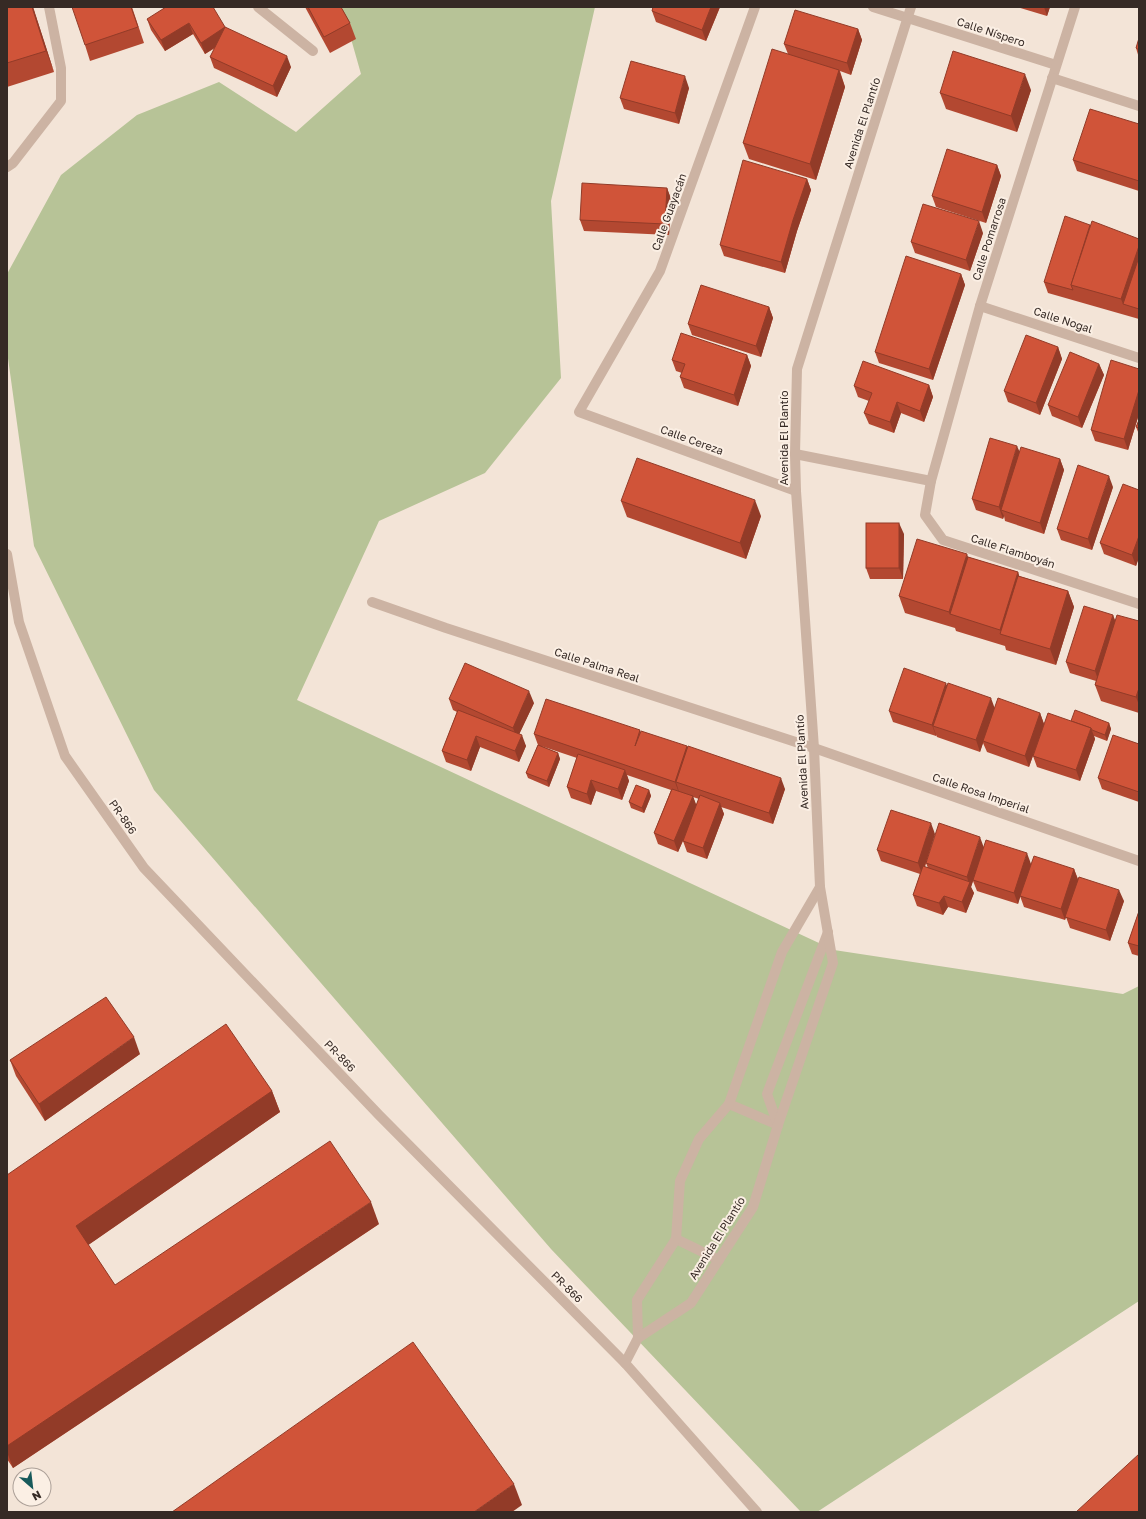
<svg xmlns="http://www.w3.org/2000/svg" width="1146" height="1519" viewBox="0 0 1146 1519" font-family="'Golos Text',sans-serif">
<style>
.green{fill:#b7c397}
.lines{fill:none;stroke-linecap:round;stroke-linejoin:round}
.minor{stroke:#ccb3a3;stroke-width:10}
.wall{fill:#b34831;fill-rule:evenodd}
.shaded-wall{fill:#923b28}
.building{fill:#d05439;stroke:#923b28}
.labels{text-anchor:middle;stroke-width:4;stroke-linejoin:round;paint-order:stroke}
.street-label{font-size:11px;fill:#362a25;stroke:#fbefe4}
</style>
<rect width="100%" height="100%" fill="#f3e4d7"/>
<path class="green" d="M342,7H595L551,201L561,378L485,473L379,521L297,700L834,950L1123,994L1139,986V1301L817,1512H801L551,1249L154,790L34,546L7,351V274L61,175L137,115L219,82L296,132L361,74Z"/>
<g class="lines">
<g class="minor">
<path d="M258,7L313,51"/>
<path d="M755,7L660,271L579,412L796,491"/>
<path d="M873,7L1056,65"/>
<path d="M1075,7L980,306L931,481L925,515L943,540L1139,604"/>
<path d="M1052,78L1139,106"/>
<path d="M7,167L13,163L61,101V68L49,7"/>
<path d="M980,306L1139,358"/>
<path d="M795,454L931,481"/>
<path d="M7,554L19,622L65,756L144,868L379,1115L625,1363L757,1512"/>
<path d="M372,602L446,628L814,748L1139,861"/>
<path d="M729,1104L778,1125"/>
<path d="M778,1125L767,1094L828,932"/>
<path d="M676,1239L719,1260"/>
<path d="M638,1338L637,1300L676,1239L680,1181L699,1139L729,1104L782,952L820,887"/>
<path d="M625,1363L638,1338L691,1303L753,1207L778,1125L833,963L820,887L814,748L796,491L795,454L797,369L911,7"/>
</g>
</g>
<g class="wall">
<path d="M7,7H33L54,72L7,87Z"/>
<path d="M132,7L144,43L90,61L85,45Z"/>
<path d="M305,7H341L350,23L356,39L330,53Z"/>
<path d="M653,7H720L706,41L656,22L652,11Z"/>
<path d="M1017,7H1050L1047,16Z"/>
<path d="M147,19L225,27L291,67L277,97L214,68L210,57L215,48L205,54L193,34L165,51L151,30Z"/>
<path d="M858,29L862,40L851,75L840,71L845,87L816,180L749,159L743,143L788,54L784,44Z"/>
<path d="M1139,38V58L1136,48Z"/>
<path d="M689,88L679,124L624,109L620,98Z"/>
<path d="M1031,90L1017,132L946,109L940,93Z"/>
<path d="M1139,124V191L1077,171L1073,160Z"/>
<path d="M997,165L1001,176L986,223L936,207L932,196Z"/>
<path d="M807,179L811,190L797,231L785,273L724,256L720,245Z"/>
<path d="M667,188L671,199L669,235L584,231L580,220Z"/>
<path d="M1090,225L1139,239V319L1048,293L1044,282Z"/>
<path d="M983,233L970,271L915,253L911,242Z"/>
<path d="M961,274L965,285L933,380L879,363L875,352Z"/>
<path d="M769,307L773,318L761,357L692,335L688,324Z"/>
<path d="M1058,347L1062,359L1040,415L1008,402L1004,391Z"/>
<path d="M747,355L751,366L738,406L684,388L680,377L682,373L676,371L672,360Z"/>
<path d="M1099,364L1104,375L1082,428L1052,416L1048,405Z"/>
<path d="M1139,369V414L1128,450L1095,441L1091,430Z"/>
<path d="M929,385L933,397L924,422L901,413L894,433L869,424L864,413L869,401L858,397L854,386Z"/>
<path d="M1139,420V434L1136,427Z"/>
<path d="M1020,452L1060,459L1064,470L1044,534L1005,521L1004,516L1003,519L976,510L972,499Z"/>
<path d="M1113,487L1092,550L1061,540L1057,529Z"/>
<path d="M1139,490V557L1136,566L1104,554L1100,543Z"/>
<path d="M621,501L761,516L746,559L627,517Z"/>
<path d="M904,534L903,579H870L866,568Z"/>
<path d="M968,557L1018,572L1019,576L1068,591L1074,607L1056,665L1006,650L1005,646L956,631L955,628L905,613L899,596Z"/>
<path d="M1113,615L1115,620L1139,621V713L1101,701L1095,685L1096,681L1070,673L1066,662Z"/>
<path d="M947,685L994,708L1040,713L1044,724L1071,721L1109,723L1111,729L1107,741L1094,736L1095,739L1080,781L1037,767L1033,756L1039,739L1029,767L987,752L983,743L980,752L937,737L936,735V736L893,722L889,711Z"/>
<path d="M449,699L534,703L519,734L526,746L519,762L480,747L471,771L446,762L442,751L457,712L453,710Z"/>
<path d="M640,730V732L687,748L785,789L773,824L721,807L724,814L707,859L687,852L683,841L678,852L658,844L654,833L671,790L627,775L629,781L622,800L596,791L591,805L571,798L567,787L577,758L541,746L558,753L560,759L549,787L528,778L526,773L538,745L534,734ZM693,797L699,799L696,805Z"/>
<path d="M1139,744V802L1102,789L1098,778Z"/>
<path d="M649,790L651,796L644,813L631,808L629,802Z"/>
<path d="M935,834L925,867L928,868L926,863L984,847L1031,864L1074,869L1078,879L1124,901L1110,941L1070,928L1066,917L1065,920L1024,907L1020,896L1018,904L977,891L973,881L971,887L974,893L966,913L948,907L943,915L917,906L913,895L920,874L881,861L877,850Z"/>
<path d="M1139,911V956L1132,954L1128,943Z"/>
<path d="M140,1054L45,1121L16,1076L10,1060Z"/>
<path d="M272,1091L280,1112L88,1245L115,1285L379,1224L13,1468L7,1459V1175Z"/>
</g>
<g class="shaded-wall">
<path d="M32,7H33L54,72L46,51Z"/>
<path d="M711,7H720L706,41L702,30Z"/>
<path d="M1044,7H1050L1047,16Z"/>
<path d="M189,23L193,34L165,51L161,40Z"/>
<path d="M225,27L229,38L205,54L201,43Z"/>
<path d="M858,29L862,40L851,75L847,63Z"/>
<path d="M287,56L291,67L277,97L273,86Z"/>
<path d="M839,70L845,87L816,180L810,164Z"/>
<path d="M1025,74L1031,90L1017,132L1011,116Z"/>
<path d="M685,76L689,88L679,124L675,113Z"/>
<path d="M997,165L1001,176L986,223L982,212Z"/>
<path d="M807,179L811,190L797,231L785,273L781,262L793,220Z"/>
<path d="M667,188L671,199L669,235L665,224Z"/>
<path d="M979,221L983,233L970,271L966,260Z"/>
<path d="M1139,246V280L1123,304L1121,299Z"/>
<path d="M961,274L965,285L933,380L929,369Z"/>
<path d="M769,307L773,318L761,357L756,346Z"/>
<path d="M1058,347L1062,359L1040,415L1036,403Z"/>
<path d="M747,355L751,366L738,406L734,395Z"/>
<path d="M1099,364L1104,375L1082,428L1078,417Z"/>
<path d="M929,385L933,397L924,422L920,411Z"/>
<path d="M1139,390V414L1128,450L1124,439Z"/>
<path d="M897,402L901,413L894,433L890,422Z"/>
<path d="M1017,446L1022,457L1001,510L1004,516L1003,519L999,507Z"/>
<path d="M1060,459L1064,470L1044,534L1040,523Z"/>
<path d="M1109,476L1113,487L1092,550L1088,539Z"/>
<path d="M755,500L761,516L746,559L740,543Z"/>
<path d="M899,523L904,534L903,579L899,568Z"/>
<path d="M1139,536V554H1138L1139,557L1136,566L1132,555Z"/>
<path d="M967,554L973,570L950,615L949,612Z"/>
<path d="M1018,572L1023,588L1002,634L1000,630Z"/>
<path d="M1068,591L1074,607L1056,665L1050,649Z"/>
<path d="M1113,615L1117,627L1099,682L1095,671Z"/>
<path d="M946,683L950,694L933,726L936,735V736L932,725Z"/>
<path d="M1139,688V705L1136,697Z"/>
<path d="M529,691L534,703L517,739L513,728Z"/>
<path d="M991,698L995,709L983,741V743L980,752L976,740Z"/>
<path d="M1040,713L1044,724L1029,767L1025,756Z"/>
<path d="M1109,723L1111,729L1107,741L1105,735Z"/>
<path d="M1091,728L1095,739L1080,781L1076,770Z"/>
<path d="M522,735L526,746L519,762L515,751Z"/>
<path d="M476,736L480,747L471,771L467,760Z"/>
<path d="M687,746L691,757L676,782L679,792V793L675,782Z"/>
<path d="M558,753L560,759L549,787L547,781Z"/>
<path d="M625,770L629,781L622,800L618,789Z"/>
<path d="M781,778L785,789L773,824L769,813Z"/>
<path d="M591,780L596,791L591,805L587,794Z"/>
<path d="M649,790L651,796L644,813L642,808Z"/>
<path d="M693,796L697,807L678,852L674,841Z"/>
<path d="M720,803L724,814L707,859L703,848Z"/>
<path d="M931,823L935,834L922,874L918,863Z"/>
<path d="M980,837L984,848L973,880V881L971,887L974,893L966,913L962,902L969,884L967,877Z"/>
<path d="M1027,853L1031,864L1018,904L1014,893Z"/>
<path d="M1074,869L1078,880L1065,920L1061,909Z"/>
<path d="M1119,890L1124,901L1110,941L1106,930Z"/>
<path d="M944,896L948,907L943,915L939,903Z"/>
<path d="M134,1037L140,1054L45,1121L39,1104Z"/>
<path d="M272,1091L280,1112L84,1248L76,1226Z"/>
<path d="M371,1202L379,1224L13,1468L7,1452V1446Z"/>
<path d="M514,1484L522,1505L512,1512H474Z"/>
</g>
<g class="building">
<path d="M7,7H32L46,51L7,63Z"/>
<path d="M72,7H131L138,27L85,45Z"/>
<path d="M166,7H213L225,27L201,43L189,23L161,40L147,19Z"/>
<path d="M308,7H341L350,23L324,37Z"/>
<path d="M653,7H711L702,30L652,11Z"/>
<path d="M795,10L858,29L847,63L784,44Z"/>
<path d="M225,27L287,56L273,86L210,57Z"/>
<path d="M1139,38V50L1136,48Z"/>
<path d="M772,49L839,70L810,164L743,143Z"/>
<path d="M953,51L1025,74L1011,116L940,93Z"/>
<path d="M631,61L685,76L675,113L620,98Z"/>
<path d="M1090,109L1139,124V181L1073,160Z"/>
<path d="M947,149L997,165L982,212L932,196Z"/>
<path d="M743,160L807,179L793,220L781,262L720,245Z"/>
<path d="M582,183L667,188L665,224L580,220Z"/>
<path d="M923,204L979,221L966,260L911,242Z"/>
<path d="M1065,216L1090,225L1071,285L1073,290L1044,282Z"/>
<path d="M1092,221L1139,239V246L1121,299L1071,285Z"/>
<path d="M906,256L961,274L929,369L875,352Z"/>
<path d="M1139,257V309L1123,304Z"/>
<path d="M701,285L769,307L756,346L688,324Z"/>
<path d="M681,333L747,355L734,395L680,377L685,364L672,360Z"/>
<path d="M1026,335L1058,347L1036,403L1004,391Z"/>
<path d="M1070,352L1099,364L1078,417L1048,405Z"/>
<path d="M1111,360L1139,369V390L1124,439L1091,430Z"/>
<path d="M863,361L929,385L920,411L897,402L890,422L864,413L872,393L854,386Z"/>
<path d="M1139,420V428L1136,427Z"/>
<path d="M990,438L1017,446L999,507L972,499Z"/>
<path d="M1021,447L1060,459L1040,523L1001,510Z"/>
<path d="M637,458L755,500L740,543L621,501Z"/>
<path d="M1078,465L1109,476L1088,539L1057,529Z"/>
<path d="M1123,484L1139,490V536L1132,555L1100,543Z"/>
<rect x="866" y="523" width="33" height="45"/>
<path d="M917,539L967,554L949,612L899,596Z"/>
<path d="M968,557L1018,572L1000,630L950,614Z"/>
<path d="M1018,576L1068,591L1050,649L1000,634Z"/>
<path d="M1084,606L1113,615L1095,671L1066,662Z"/>
<path d="M1117,615L1139,621V688L1136,697L1095,685Z"/>
<path d="M465,663L529,691L513,728L449,699Z"/>
<path d="M904,668L946,683L932,725L889,711Z"/>
<path d="M948,683L991,698L976,740L933,726Z"/>
<path d="M998,698L1040,713L1025,756L983,741Z"/>
<path d="M546,699L640,730L635,746L641,731L687,746L675,782L534,734Z"/>
<path d="M458,710L522,735L515,751L476,736L467,760L442,751Z"/>
<path d="M1075,710L1109,723L1105,735L1092,730L1091,728L1071,721Z"/>
<path d="M1048,713L1091,728L1076,770L1033,756Z"/>
<path d="M1113,735L1139,744V792L1098,778Z"/>
<path d="M538,745L558,753L547,781L526,773Z"/>
<path d="M688,746L781,778L769,813L676,782Z"/>
<path d="M578,754L625,770L618,789L591,780L587,794L567,787Z"/>
<path d="M636,785L649,790L642,808L629,802Z"/>
<path d="M672,789L693,796L674,841L654,833Z"/>
<path d="M700,795L720,803L703,848L683,841Z"/>
<path d="M891,810L931,823L918,863L877,850Z"/>
<path d="M939,823L980,837L967,877L926,863Z"/>
<path d="M986,840L1027,853L1014,893L973,880Z"/>
<path d="M1034,856L1074,869L1061,909L1020,896Z"/>
<path d="M923,866L970,882L962,902L944,896L939,903L913,895Z"/>
<path d="M1079,877L1119,890L1106,930L1065,917Z"/>
<path d="M1139,911V946L1128,943Z"/>
<path d="M106,997L134,1037L39,1104L10,1060Z"/>
<path d="M226,1024L272,1091L76,1226L115,1285L330,1141L371,1202L7,1446V1175Z"/>
<path d="M413,1342L514,1484L474,1512H172Z"/>
<path d="M1139,1454V1512H1076Z"/>
</g>
<g class="labels">
<g class="street-label">
<text transform="translate(991 32) rotate(18)" y="4">Calle Níspero</text>
<text transform="translate(862 123) rotate(-72)" y="4">Avenida El Plantío</text>
<text transform="translate(669 212) rotate(-70)" y="4">Calle Guayacán</text>
<text transform="translate(989 239) rotate(-72)" y="4">Calle Pomarrosa</text>
<text transform="translate(1063 320) rotate(18)" y="4">Calle Nogal</text>
<text transform="translate(784 438) rotate(-90)" y="4">Avenida El Plantío</text>
<text transform="translate(692 440) rotate(20)" y="4">Calle Cereza</text>
<text transform="translate(1013 551) rotate(18)" y="4">Calle Flamboyán</text>
<text transform="translate(597 665) rotate(18)" y="4">Calle Palma Real</text>
<text transform="translate(802 762) rotate(-93)" y="4">Avenida El Plantío</text>
<text transform="translate(981 793) rotate(19)" y="4">Calle Rosa Imperial</text>
<text transform="translate(123 817) rotate(55)" y="4">PR-866</text>
<text transform="translate(340 1056) rotate(46)" y="4">PR-866</text>
<text transform="translate(717 1238) rotate(-58)" y="4">Avenida El Plantío</text>
<text transform="translate(567 1287) rotate(45)" y="4">PR-866</text>
</g>
</g>
<rect width="1146" height="1519" fill="none" stroke="#362a25" stroke-width="16"/>
<g transform="translate(32 1487) rotate(152)"><circle r="19" fill="#fbefe4" stroke="#aca098"/>
<path d="M0-3L7 15L0 10L-7 15Z" fill="#185a5b"/>
<text y="-6" font-size="11" font-weight="bold" text-anchor="middle" fill="#362a25">N</text>
</g>
</svg>
